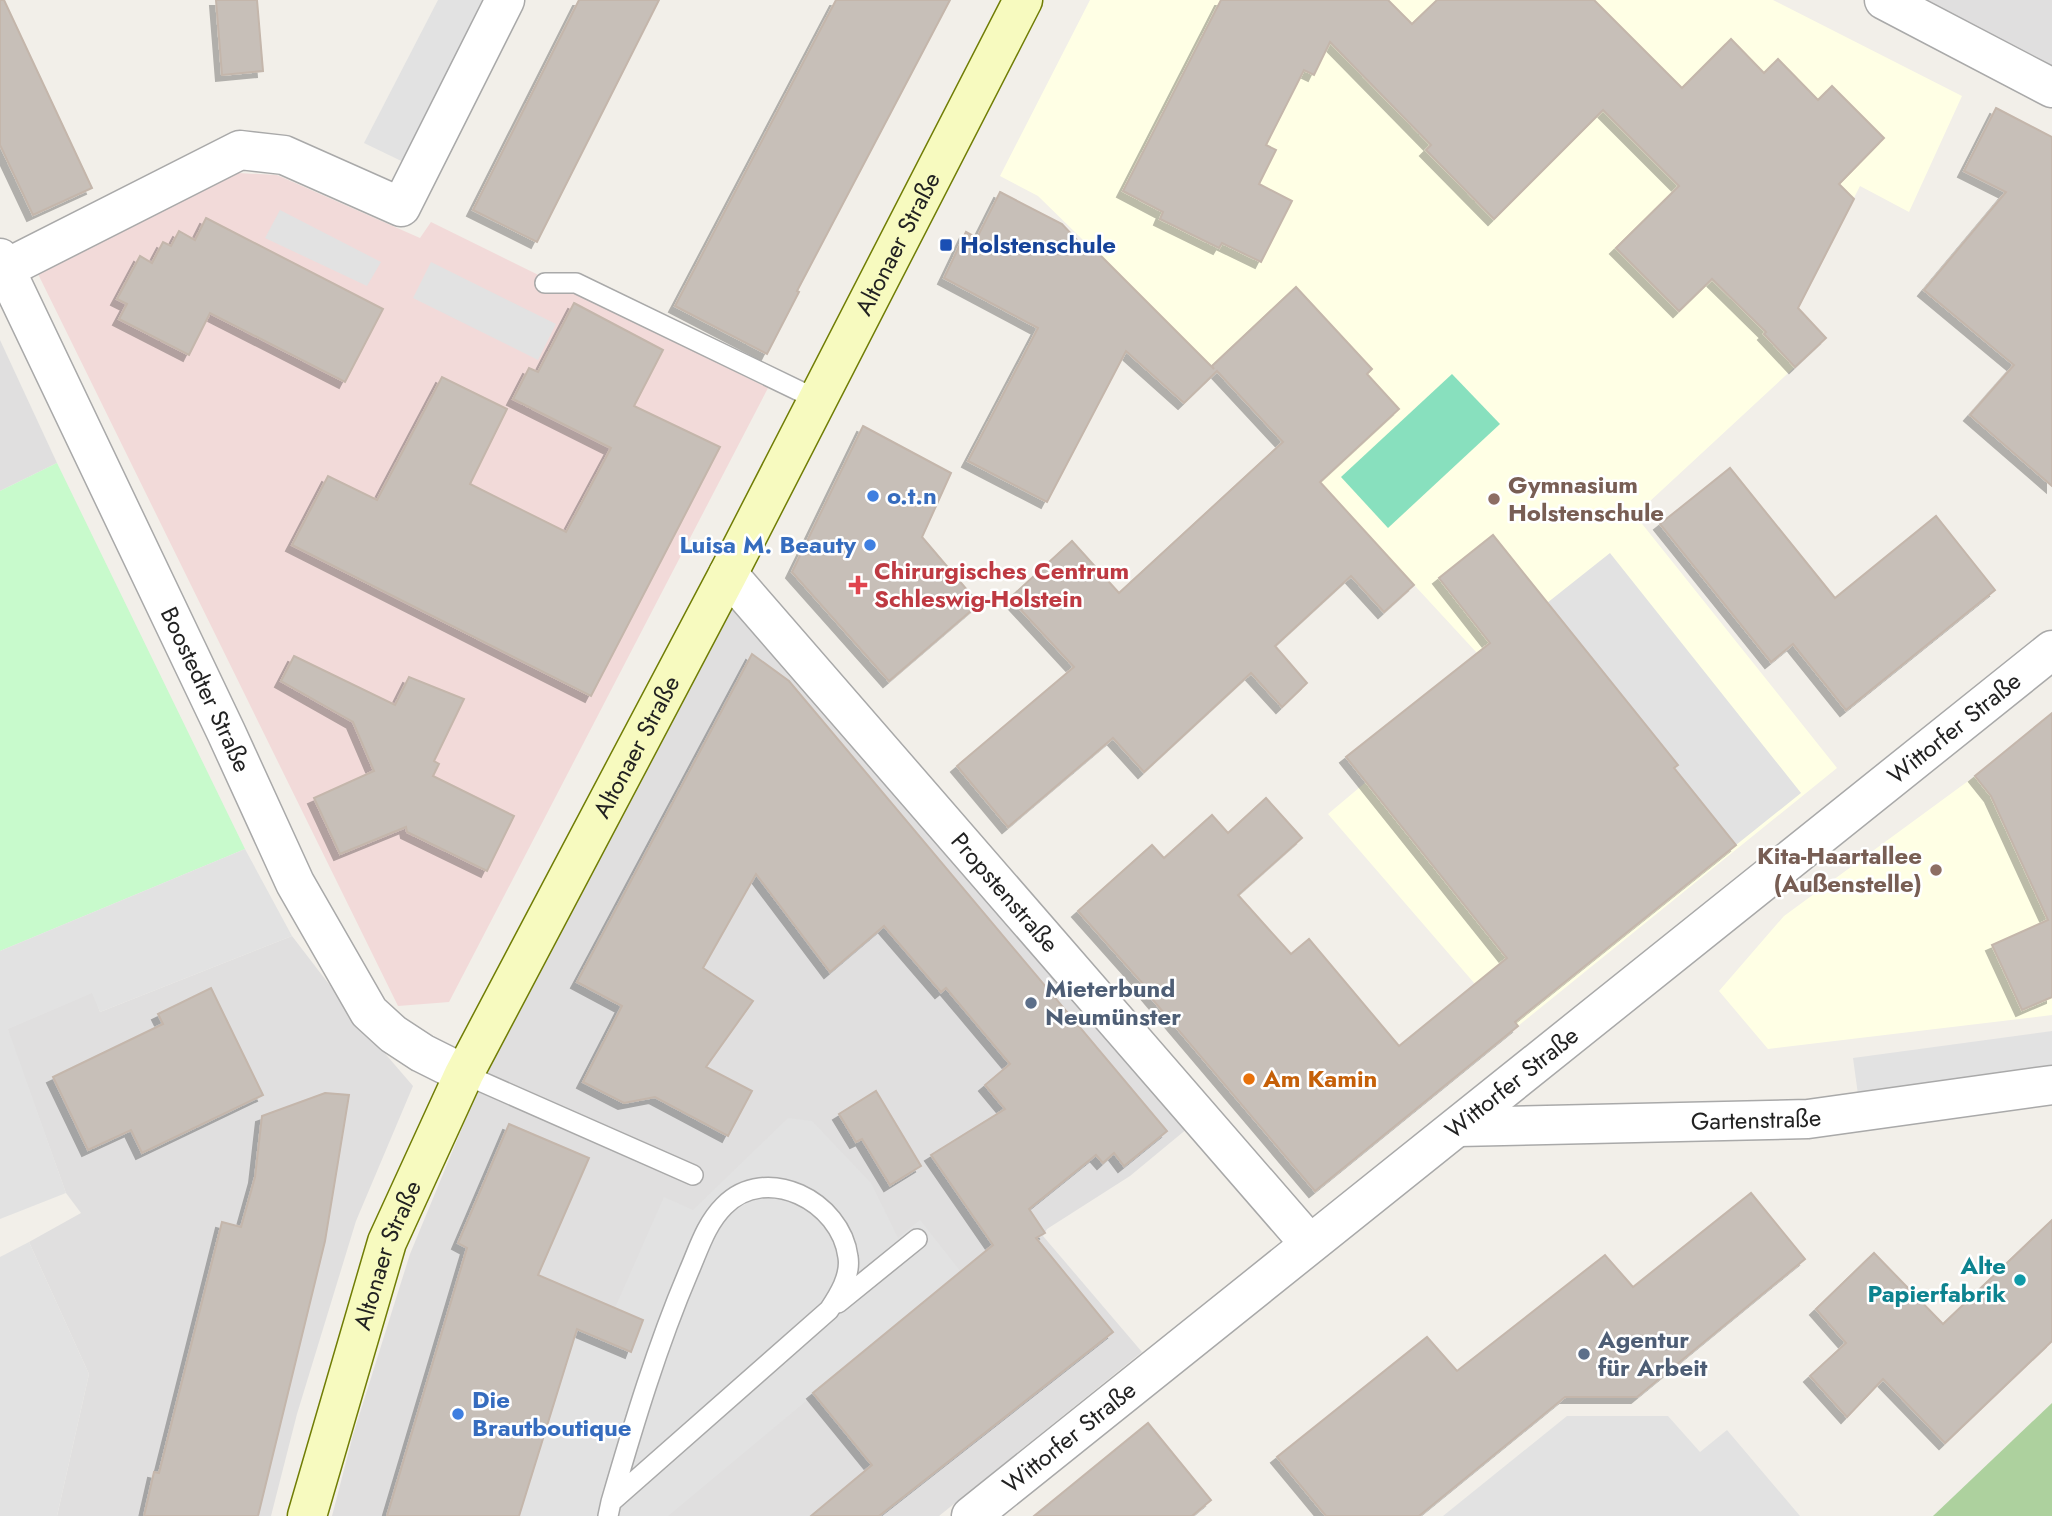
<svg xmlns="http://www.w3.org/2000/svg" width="2052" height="1516" viewBox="0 0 2052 1516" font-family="Jost,sans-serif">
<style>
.residential{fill:#e0dfdf}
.commercial{fill:#f2dad9}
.education{fill:#ffffe5}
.forest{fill:#add19e}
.park{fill:#c8facc}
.pitch{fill:#88e0be}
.parking{fill:#e2e2e2}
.building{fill:#c7bfb8;stroke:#c4b6ab;stroke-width:2;filter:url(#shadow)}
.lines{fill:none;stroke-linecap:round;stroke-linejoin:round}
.service-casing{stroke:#a9a9a9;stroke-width:22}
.minor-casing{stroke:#a9a9a9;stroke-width:41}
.tertiary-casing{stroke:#a9a9a9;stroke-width:41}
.secondary-casing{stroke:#707d05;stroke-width:41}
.service{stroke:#fff;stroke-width:19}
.minor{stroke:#fff;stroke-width:38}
.tertiary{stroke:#fff;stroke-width:38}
.secondary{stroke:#f7fabf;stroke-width:38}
.transit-dot{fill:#1a4fb4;stroke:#fff;stroke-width:2.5}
.shop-dot{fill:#3f7fe0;stroke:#fff;stroke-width:2.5}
.education-dot{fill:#8d6e63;stroke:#fff;stroke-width:2.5}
.health-dot{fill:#e0444e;stroke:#fff;stroke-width:2.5}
.service-dot{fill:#5c6f8a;stroke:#fff;stroke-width:2.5}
.food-dot{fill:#e8710a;stroke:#fff;stroke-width:2.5}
.culture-dot{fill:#0f9aa8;stroke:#fff;stroke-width:2.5}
.labels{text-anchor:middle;stroke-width:5;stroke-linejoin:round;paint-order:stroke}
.street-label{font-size:24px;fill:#222;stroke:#fff}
.transit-label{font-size:24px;font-weight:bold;fill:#164399;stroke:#fff;text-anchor:start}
.education-label{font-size:24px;font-weight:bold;fill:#785e54;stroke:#fff;text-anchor:start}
.shop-label{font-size:24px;font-weight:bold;fill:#366cbe;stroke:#fff;text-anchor:start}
.health-label{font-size:24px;font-weight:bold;fill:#be3a42;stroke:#fff;text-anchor:start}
.service-label{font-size:24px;font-weight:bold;fill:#4e5e75;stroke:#fff;text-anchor:start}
.food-label{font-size:24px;font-weight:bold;fill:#c56008;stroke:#fff;text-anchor:start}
.culture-label{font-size:24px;font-weight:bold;fill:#0d838f;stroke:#fff;text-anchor:end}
</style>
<defs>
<filter id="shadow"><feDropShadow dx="-6" dy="6" stdDeviation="0" flood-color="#0004"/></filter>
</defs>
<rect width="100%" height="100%" fill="#f2efe9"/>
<g class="residential">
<path d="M1883,0H2052V88Z"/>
<path d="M0,340L57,463L0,491Z"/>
<path d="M734,602L1188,1128L1130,1176L1047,1229L1043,1236L1142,1352L939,1516H332L353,1435L410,1254L486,1070Z"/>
<path d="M292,936L358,1022L413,1086L356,1221L297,1414L271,1516H57L89,1374L29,1242L81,1213L66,1193L7,1029L93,992L100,1012Z"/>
</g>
<path class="commercial" d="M238,173L277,175L420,238L431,222L768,388L449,1002L398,1006L38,274Z"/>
<g class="education">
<path d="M1090,0H1773L1962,96L1909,212L1860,186L1798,308L1826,338L1635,515L1837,768L1518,1026L1481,980L1475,984L1328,814L1366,782L1346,757L1477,653L1212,366L1038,196L1000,176Z"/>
<path d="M2052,713V1015L1768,1049L1719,991L1784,916L1975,776Z"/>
</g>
<path class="forest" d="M2052,1403V1516H1933Z"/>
<path class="park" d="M57,463L245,849L0,951V491Z"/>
<path class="pitch" d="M1452,374L1500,424L1388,528L1341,477Z"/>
<g class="parking">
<path d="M438,0H505L420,170L364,143Z"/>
<path d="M280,210L381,262L367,286L265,238Z"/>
<path d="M431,262L556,324L538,360L413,298Z"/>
<path d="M1610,553L1801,793L1736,845L1674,768L1677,765L1547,603Z"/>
<path d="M245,849L292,936L100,1012L92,993L8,1029L66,1193L0,1219V951Z"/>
<path d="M2052,1031V1076L1859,1102L1853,1058Z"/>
<path d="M788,1118L812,1121L871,1183L898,1238L920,1220L961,1272L668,1516H519L577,1329L632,1351L643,1320L615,1308L664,1197L693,1210Z"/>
<path d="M29,1242L89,1374L57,1516H0V1257Z"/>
<path d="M1567,1416H1668L1700,1452L1727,1430L1800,1516H1443Z"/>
</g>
<g class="building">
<path d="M0,0H4L92,188L33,215L0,145Z"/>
<path d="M216,0H257L263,71L222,75Z"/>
<path d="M579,0H659L537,242L473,210Z"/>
<path d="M836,0H950L797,291L799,292L767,354L675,306Z"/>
<path d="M1221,0H1388L1412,24L1437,0H1594L1682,88L1731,39L1764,73L1778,59L1818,100L1832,86L1884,138L1839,184L1854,199L1798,308L1826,338L1795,367L1764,334L1766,332L1712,279L1679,311L1616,248L1679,186L1603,110L1494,219L1426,150L1431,145L1330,42L1314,75L1304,70L1266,145L1276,150L1259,184L1292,201L1261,262L1222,243L1219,248L1160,219L1163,212L1123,191Z"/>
<path d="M1996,108L2052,137V486L1970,415L2014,365L1924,290L2006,192L1964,171Z"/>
<path d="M1000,192L1062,224L1091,255L1094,249L1214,369L1212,366L1296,287L1372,369L1367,374L1399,409L1320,482L1414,585L1384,612L1351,576L1275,646L1307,683L1282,707L1251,673L1144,772L1113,738L1008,827L957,766L1074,667L1010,598L1072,541L1119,593L1283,442L1217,371L1184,403L1126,351L1047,502L968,461L1038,328L944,278L966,232L977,238Z"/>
<path d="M206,218L383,309L345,382L210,313L189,355L119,319L127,304L117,299L140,256L152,263L163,242L171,246L179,231L195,240Z"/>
<path d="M574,303L663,350L634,406L720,447L591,696L292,545L328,476L377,500L442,377L507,409L470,484L566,532L611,448L513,399L529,368L538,372Z"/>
<path d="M863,426L951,473L922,537L979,604L889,681L792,572Z"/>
<path d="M1730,468L1835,598L1936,516L1995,590L1846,710L1793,644L1771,662L1660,524Z"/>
<path d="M1493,535L1678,765L1674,768L1736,845L1515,1022L1518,1026L1315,1191L1142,987L1144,985L1078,911L1152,845L1164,858L1212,815L1228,833L1266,798L1302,838L1238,895L1291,954L1309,939L1399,1046L1507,958L1346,757L1490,643L1439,578Z"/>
<path d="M752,654L789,681L1167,1131L1124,1166L1114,1153L1103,1163L1096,1155L1029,1209L1045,1233L1036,1238L1113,1332L879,1516H811L872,1465L813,1393L993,1245L931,1155L1005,1109L985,1085L1010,1064L946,988L941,992L884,926L830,972L756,874L703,968L753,1001L706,1067L752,1091L728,1136L655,1097L624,1103L583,1082L622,1006L577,982Z"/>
<path d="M294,656L395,705L409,677L464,699L434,761L439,764L433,776L514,816L487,871L407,832L406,827L340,854L314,798L374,771L353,722L281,681Z"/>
<path d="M2052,713V997L2022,1010L1992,945L2048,920L1991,796L1975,776Z"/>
<path d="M211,988L263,1095L142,1153L131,1130L88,1150L53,1077L163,1024L158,1014Z"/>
<path d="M876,1091L921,1166L890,1185L862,1139L856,1142L839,1114Z"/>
<path d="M325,1093L349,1095L325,1241L258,1516H144L154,1472L159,1473L222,1222L241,1227L255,1177L262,1116Z"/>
<path d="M509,1124L589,1158L538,1275L643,1320L631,1352L577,1329L519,1516H387L467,1248L458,1243Z"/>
<path d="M1751,1193L1805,1259L1637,1397H1565L1419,1516H1326L1277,1457L1427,1337L1457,1371L1605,1255L1633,1287Z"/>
<path d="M2052,1220V1341L1945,1443L1883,1379L1847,1417L1810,1376L1846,1343L1816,1309L1874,1253L1943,1324Z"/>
<path d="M1148,1423L1211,1500L1192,1516H1034Z"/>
</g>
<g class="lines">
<defs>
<g id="service">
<path d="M545,283H576L818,400"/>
<path d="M464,1074L693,1175"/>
<path d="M838,1303L917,1239"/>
<path d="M608,1516L611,1502C634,1423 657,1346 689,1271C699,1248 706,1224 724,1206C766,1163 841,1201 848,1257C851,1276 839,1295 829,1310L611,1502"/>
</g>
<g id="minor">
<path d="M1884,0L2052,88"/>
<path d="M5,269L240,150L284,155L401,207L505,0"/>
<path id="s1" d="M728,574L1309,1243"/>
<path id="s2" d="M1458,1127L1808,1119L2052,1085"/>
</g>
<g id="tertiary">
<path id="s3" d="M0,258L226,732L295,883L369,1012L393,1034L422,1053L464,1074"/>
<path id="s4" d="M971,1516L2052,650"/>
</g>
<g id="secondary">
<path id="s5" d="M307,1516L387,1242L464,1074L728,574L1023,0"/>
</g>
</defs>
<use href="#service" class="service-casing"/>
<use href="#minor" class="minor-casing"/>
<use href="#tertiary" class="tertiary-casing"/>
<use href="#secondary" class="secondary-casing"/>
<use href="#service" class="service"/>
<use href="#minor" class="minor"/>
<use href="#tertiary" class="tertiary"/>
<use href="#secondary" class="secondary"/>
</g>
<rect class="transit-dot" x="939" y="238" width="14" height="14" rx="3.5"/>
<g class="shop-dot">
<circle cx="873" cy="496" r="7"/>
<circle cx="870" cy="545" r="7"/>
<circle cx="458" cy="1414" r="7"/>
</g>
<g class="education-dot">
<circle cx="1494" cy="499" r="7"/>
<circle cx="1936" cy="870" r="7"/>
</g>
<path class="health-dot" d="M854.5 574.5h7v7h7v7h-7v7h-7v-7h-7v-7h7z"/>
<g class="service-dot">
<circle cx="1031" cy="1003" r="7"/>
<circle cx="1584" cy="1354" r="7"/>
</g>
<circle class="food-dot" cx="1249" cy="1079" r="7"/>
<circle class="culture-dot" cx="2020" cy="1280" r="7"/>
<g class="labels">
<g class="street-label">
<text dy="8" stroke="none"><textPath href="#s5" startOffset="1407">Altonaer Straße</textPath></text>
<text dy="8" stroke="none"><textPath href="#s3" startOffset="478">Boostedter Straße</textPath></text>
<text dy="8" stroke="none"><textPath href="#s4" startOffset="1260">Wittorfer Straße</textPath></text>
<text dy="8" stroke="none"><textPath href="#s5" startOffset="840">Altonaer Straße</textPath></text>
<text dy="8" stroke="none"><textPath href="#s1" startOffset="422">Propstenstraße</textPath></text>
<text dy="8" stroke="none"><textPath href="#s4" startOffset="693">Wittorfer Straße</textPath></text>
<text dy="8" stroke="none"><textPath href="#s2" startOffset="298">Gartenstraße</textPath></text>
<text dy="8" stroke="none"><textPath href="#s5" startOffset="273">Altonaer Straße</textPath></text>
<text dy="8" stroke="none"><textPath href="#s4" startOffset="126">Wittorfer Straße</textPath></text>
</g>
<g class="transit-label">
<text x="960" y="253">Holstenschule</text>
</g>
<g class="education-label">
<text x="1508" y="493">Gymnasium<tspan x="1508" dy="28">Holstenschule</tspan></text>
<text x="1922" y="864" text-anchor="end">Kita-Haartallee<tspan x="1922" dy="28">(Außenstelle)</tspan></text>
</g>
<g class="shop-label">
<text x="887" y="504">o.t.n</text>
<text x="856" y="553" text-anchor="end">Luisa M. Beauty</text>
<text x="472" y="1408">Die<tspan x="472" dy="28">Brautboutique</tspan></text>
</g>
<g class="health-label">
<text x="874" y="579">Chirurgisches Centrum<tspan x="874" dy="28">Schleswig-Holstein</tspan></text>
</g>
<g class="service-label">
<text x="1045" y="997">Mieterbund<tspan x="1045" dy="28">Neumünster</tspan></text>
<text x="1598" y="1348">Agentur<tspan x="1598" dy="28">für Arbeit</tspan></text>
</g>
<g class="food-label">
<text x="1263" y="1087">Am Kamin</text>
</g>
<g class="culture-label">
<text x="2006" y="1274">Alte<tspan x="2006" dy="28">Papierfabrik</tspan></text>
</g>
</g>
</svg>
